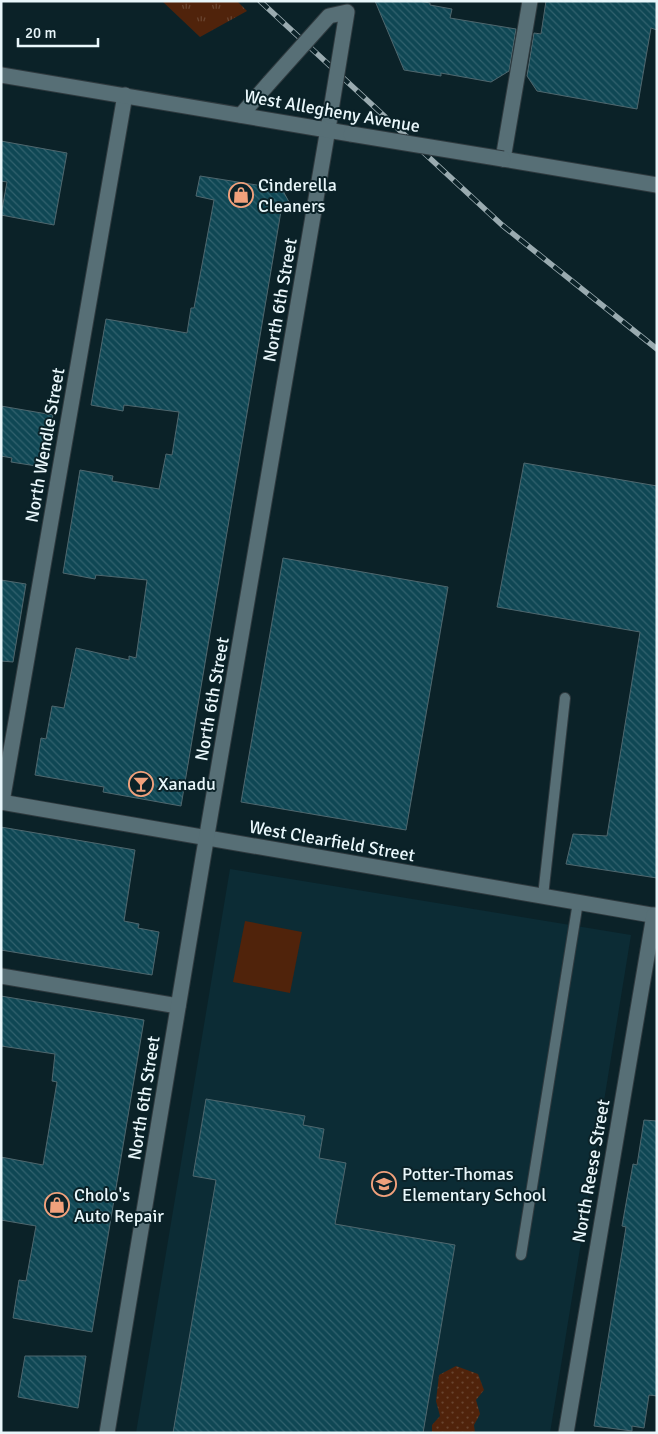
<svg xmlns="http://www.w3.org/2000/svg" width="658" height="1434" viewBox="0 0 658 1434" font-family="Signika,sans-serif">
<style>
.built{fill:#0c2c35}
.grass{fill:url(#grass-tufts)}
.park{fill:url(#park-dots)}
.pitch{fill:#50230b}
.building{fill:url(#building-back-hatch);stroke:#4f676e}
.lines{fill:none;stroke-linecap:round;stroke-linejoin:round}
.service-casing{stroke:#2f3a3f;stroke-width:12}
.minor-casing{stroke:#2f3a3f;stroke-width:17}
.tertiary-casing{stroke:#2f3a3f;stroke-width:17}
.secondary-casing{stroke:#2f3a3f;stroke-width:17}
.service{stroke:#576f76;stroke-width:10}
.minor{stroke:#576f76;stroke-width:15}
.tertiary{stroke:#576f76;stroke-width:15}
.secondary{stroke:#576f76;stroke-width:15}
.rail-casing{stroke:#9aabb0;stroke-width:5.5}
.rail{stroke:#0b2228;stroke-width:4;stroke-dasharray:11;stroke-linecap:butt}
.tertiary-bridge-casing{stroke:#2f3a3f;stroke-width:17;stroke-linecap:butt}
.secondary-bridge-casing{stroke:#2f3a3f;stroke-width:17;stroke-linecap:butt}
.tertiary-bridge{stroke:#576f76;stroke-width:15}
.secondary-bridge{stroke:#576f76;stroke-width:15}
.labels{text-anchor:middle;stroke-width:4;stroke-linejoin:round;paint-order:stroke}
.street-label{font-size:18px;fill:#e9f7fb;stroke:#0b2228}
.poi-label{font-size:18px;fill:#e9f7fb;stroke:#0b2228;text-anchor:start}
</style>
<defs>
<pattern id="grass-tufts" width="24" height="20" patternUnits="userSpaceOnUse" patternTransform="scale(1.25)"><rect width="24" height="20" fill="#50230b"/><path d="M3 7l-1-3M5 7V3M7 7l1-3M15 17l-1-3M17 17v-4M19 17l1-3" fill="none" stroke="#69442f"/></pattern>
<pattern id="park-dots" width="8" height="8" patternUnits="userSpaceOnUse" patternTransform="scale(1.25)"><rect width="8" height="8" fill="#50230b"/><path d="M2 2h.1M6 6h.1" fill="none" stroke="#69442f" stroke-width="1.8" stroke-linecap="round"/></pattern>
<pattern id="building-back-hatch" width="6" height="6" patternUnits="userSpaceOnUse" patternTransform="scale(1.25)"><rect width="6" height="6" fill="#0f4754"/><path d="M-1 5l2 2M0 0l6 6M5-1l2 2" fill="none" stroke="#32626e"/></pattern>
</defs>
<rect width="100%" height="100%" fill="#0b2228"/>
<path class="built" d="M230,869L631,935L550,1433H136Z"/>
<path class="grass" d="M162,1H237L247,11L200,37Z"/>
<path class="park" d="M456,1366L478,1374L484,1390L476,1400L480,1414L474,1425L475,1433H432V1425L440,1416L436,1401L439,1375Z"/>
<path class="pitch" d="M245,921L302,932L290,993L233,982Z"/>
<g class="building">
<path d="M375,1H419L430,3V5L452,9L450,18L516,29L509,71L491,82L441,73V76L404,70Z"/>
<path d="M546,1H657V30L651,28L637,109L537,91L527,76L534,33L541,34Z"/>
<path d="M1,141L67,153L54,225L1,215L7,182L1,181Z"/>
<path d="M200,176L282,189L295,213L281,211L181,806L103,792L104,787L35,775L41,738L46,739L52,706L64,708L76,648L129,660V656L136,658L147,580L96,575L95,579L63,573L80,470L113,476L112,481L159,489L166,454L172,455L179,412L124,405L123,411L91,405L106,319L187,333L191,308H194L214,200L196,196Z"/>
<path d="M1,406L53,415L43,467L11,462L12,458L1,456Z"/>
<path d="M524,463L657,486V878L566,864L573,834L607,836L640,632L497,607Z"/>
<path d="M283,558L448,587L406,830L241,802Z"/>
<path d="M1,580L26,584L13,662L1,661Z"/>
<path d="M1,827L135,850L124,921L139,924L138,928L159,932L152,975L1,950Z"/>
<path d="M1,996L144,1020L92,1332L13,1318L19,1280L26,1281L36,1226L1,1220V1157L43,1165L57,1082L52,1081L55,1054L1,1046Z"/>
<path d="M206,1099L305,1116L303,1125L324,1129L319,1158L346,1163L335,1224L455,1245L423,1433H173L216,1180L193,1176Z"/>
<path d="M644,1120L657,1121V1396L649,1395L644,1428L632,1426V1431L594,1426L626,1227L622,1226L633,1164L637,1165Z"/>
<path d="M25,1356H86L78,1408L18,1397Z"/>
</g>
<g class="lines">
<defs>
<g id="service">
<path d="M543,896L565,698"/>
<path d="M521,1255L578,902"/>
</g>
<g id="minor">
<path d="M503,159L530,1"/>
<path d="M1,802L657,916"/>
<path d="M2,802L125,95"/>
<path d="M1,976L178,1006"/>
<path d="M566,1433L654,915"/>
</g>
<g id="tertiary">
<path d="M241,115L269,83"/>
<path d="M107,1433L203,858L330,117"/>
</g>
<g id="secondary">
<path d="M1,75L351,134"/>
<path d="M503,159L657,185"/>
</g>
</defs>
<use href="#service" class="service-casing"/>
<use href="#minor" class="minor-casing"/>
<use href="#tertiary" class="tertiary-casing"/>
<use href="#secondary" class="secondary-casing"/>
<use href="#service" class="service"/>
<use href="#minor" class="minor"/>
<use href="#tertiary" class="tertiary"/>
<use href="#secondary" class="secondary"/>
<defs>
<path id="rail" d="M260,1L502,225L657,349"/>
</defs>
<use href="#rail" class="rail-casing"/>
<use href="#rail" class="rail"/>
<defs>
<path id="tertiary-bridge" d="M269,83L329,16L347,12L330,116"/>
<path id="secondary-bridge" d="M351,134L503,159"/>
</defs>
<use href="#tertiary-bridge" class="tertiary-bridge-casing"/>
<use href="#secondary-bridge" class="secondary-bridge-casing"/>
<use href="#tertiary-bridge" class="tertiary-bridge"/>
<use href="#secondary-bridge" class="secondary-bridge"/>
</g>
<defs>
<symbol id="shop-ring" viewBox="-11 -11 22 22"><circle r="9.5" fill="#0b2228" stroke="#f1a17c" stroke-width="1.5"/><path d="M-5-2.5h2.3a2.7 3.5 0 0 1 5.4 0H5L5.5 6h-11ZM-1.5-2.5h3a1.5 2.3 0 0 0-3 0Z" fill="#f1a17c"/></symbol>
<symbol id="bar-ring" viewBox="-11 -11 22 22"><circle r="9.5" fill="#0b2228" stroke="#f1a17c" stroke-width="1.5"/><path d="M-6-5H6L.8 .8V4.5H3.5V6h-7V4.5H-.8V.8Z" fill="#f1a17c"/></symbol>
<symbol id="school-ring" viewBox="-11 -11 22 22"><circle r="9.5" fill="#0b2228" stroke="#f1a17c" stroke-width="1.5"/><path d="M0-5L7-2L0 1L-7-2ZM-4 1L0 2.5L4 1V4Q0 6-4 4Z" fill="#f1a17c"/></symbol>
</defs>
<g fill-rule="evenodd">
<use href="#shop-ring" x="227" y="181" width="28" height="28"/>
<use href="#bar-ring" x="127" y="770" width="28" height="28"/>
<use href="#school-ring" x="370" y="1170" width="28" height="28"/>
<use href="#shop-ring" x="43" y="1191" width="28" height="28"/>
</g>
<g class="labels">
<g class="street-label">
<text transform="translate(332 111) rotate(10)" y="6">West Allegheny Avenue</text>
<text transform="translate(280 300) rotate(-80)" y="6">North 6th Street</text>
<text transform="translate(45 445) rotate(-80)" y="6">North Wendle Street</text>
<text transform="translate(212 699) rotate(-80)" y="6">North 6th Street</text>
<text transform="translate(332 841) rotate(10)" y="6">West Clearfield Street</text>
<text transform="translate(144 1098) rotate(-81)" y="6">North 6th Street</text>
<text transform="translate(591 1171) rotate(-80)" y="6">North Reese Street</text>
</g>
<g class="poi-label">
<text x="258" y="191">Cinderella<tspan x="258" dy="21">Cleaners</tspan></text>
<text x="158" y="790">Xanadu</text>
<text x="402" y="1180">Potter-Thomas<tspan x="402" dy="21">Elementary School</tspan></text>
<text x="74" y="1201">Cholo's<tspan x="74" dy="21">Auto Repair</tspan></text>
</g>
</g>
<rect width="658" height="1434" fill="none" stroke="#e9f7fb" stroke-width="5"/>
<path d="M18 38v8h80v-8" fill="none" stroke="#e9f7fb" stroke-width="2.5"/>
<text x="25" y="38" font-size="15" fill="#e9f7fb" stroke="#0b2228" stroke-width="4" paint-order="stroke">20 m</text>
</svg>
